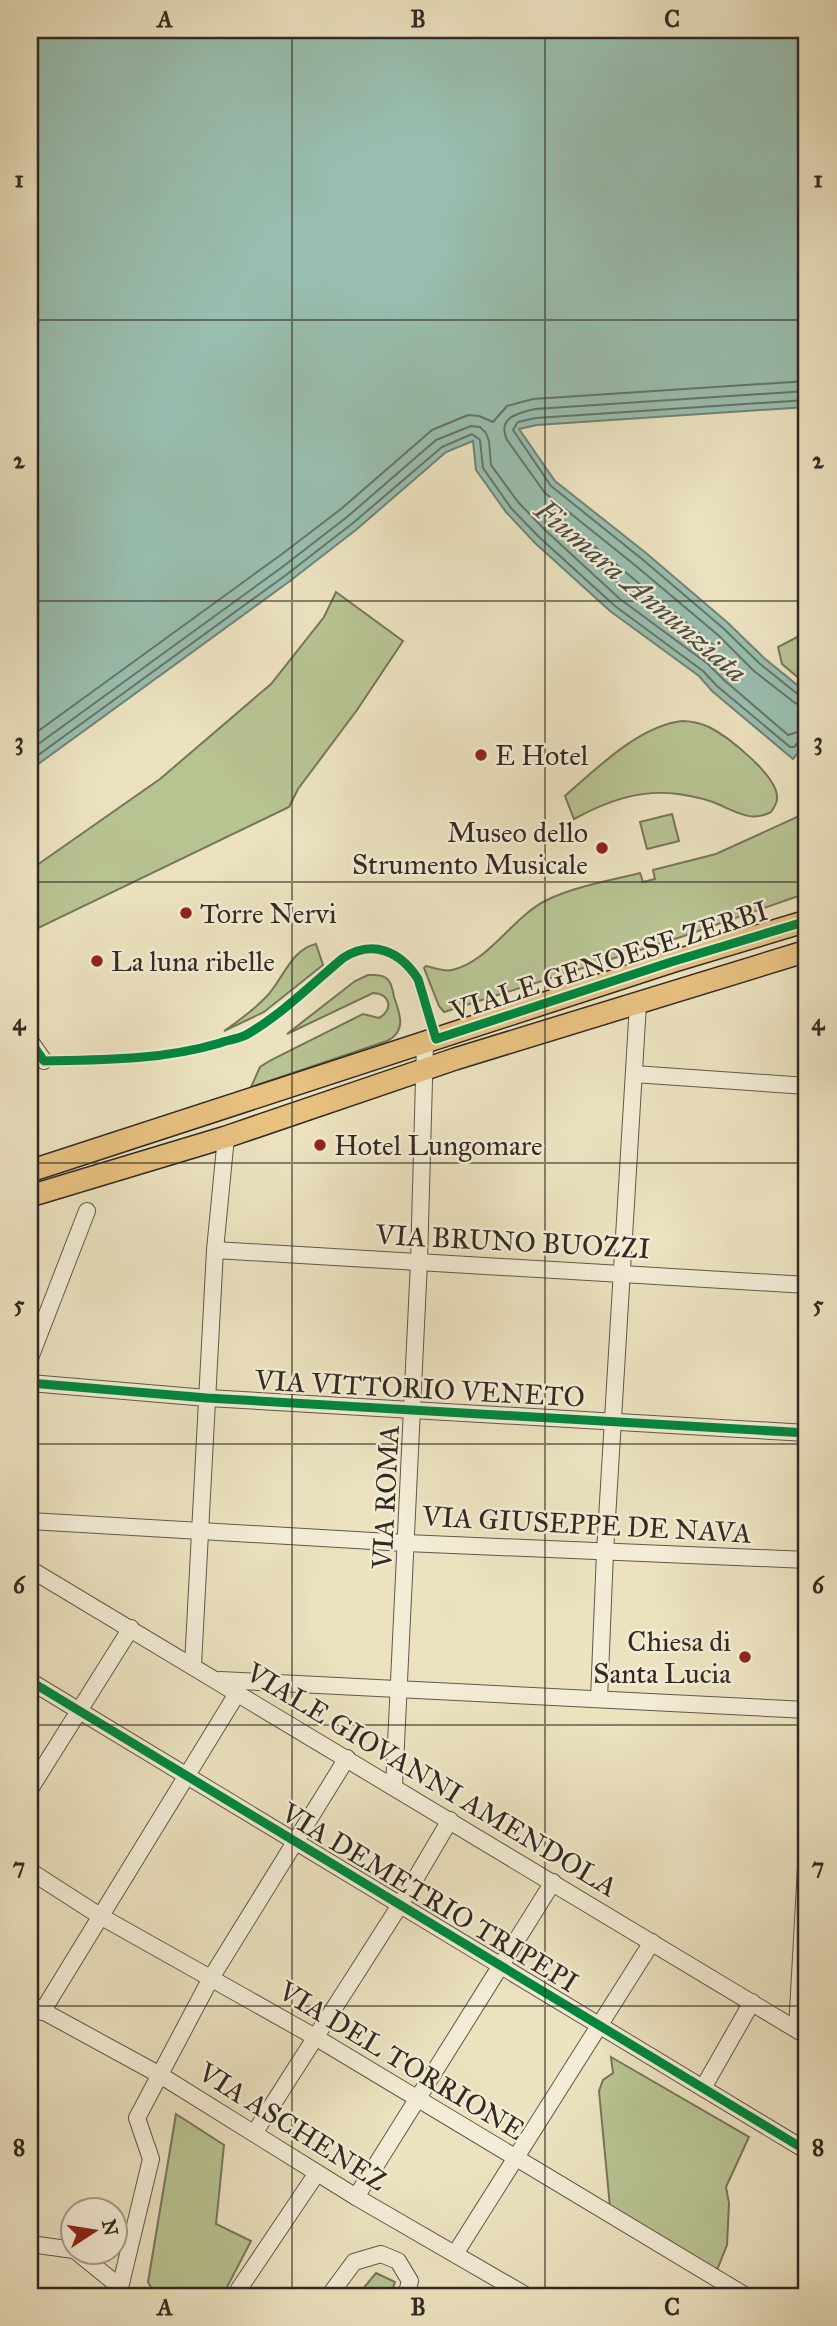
<svg xmlns="http://www.w3.org/2000/svg" width="837" height="2326" viewBox="0 0 837 2326" font-family="'IM FELL Great Primer',serif">
<style>
.green{fill:#b8c392;stroke:#75765a;stroke-width:2}
.water{fill:#99beaf;stroke:#708376;stroke-width:2}
.lines{fill:none;stroke-linecap:round;stroke-linejoin:round}
.shore{stroke:#667468;stroke-width:2}
.minor-casing{stroke:#605849;stroke-width:18}
.major-casing{stroke:#322a21;stroke-width:24}
.minor{stroke:#f3ecd6;stroke-width:16}
.major{stroke:#e6c180;stroke-width:21}
.cycleway-casing{stroke:#f3ecd6;stroke-width:13}
.cycleway{stroke:#00873e;stroke-width:9}
.grid{fill:none;stroke:#322a21;stroke-width:2;stroke-opacity:0.55}
.poi-dot{fill:#8f2418;stroke:#f3ecd6;stroke-width:2.5}
.labels{text-anchor:middle;stroke-width:5;stroke-linejoin:round;paint-order:stroke}
.poi-label{font-size:28px;fill:#322a21;stroke:#f3ecd6;text-anchor:start}
.street-label{font-size:28px;fill:#322a21;stroke:#f3ecd6}
.water-label{font-size:30px;font-style:italic;fill:#4c4f44;stroke:#f3ecd6}
.neatline{fill:none;stroke:#322a21;stroke-width:2.5}
.grid-label{font-size:23px;text-anchor:middle;font-weight:bold;fill:#322a21}
</style>
<rect width="100%" height="100%" fill="#ece2c0"/>
<filter id="stains"><feTurbulence type="fractalNoise" baseFrequency=".00286" numOctaves="4"/><feColorMatrix values="0 0 0 0 .2 0 0 0 0 .09 0 0 0 0 .02 0 0 0 .5 -.17"/></filter>
<radialGradient id="worn" r=".72"><stop offset=".6" stop-color="#630" stop-opacity="0"/><stop offset="1" stop-color="#630" stop-opacity=".3"/></radialGradient>
<g class="green">
<path d="M336,592L403,641L357,710L298,789L289,807L30,932V870L160,779L271,684L324,617Z"/>
<path d="M807,632V685L782,664L778,647Z"/>
<path d="M682,721C692,721 700,723 709,727C727,736 777,775 777,797C778,803 774,807 771,812C752,822 738,813 720,805C707,799 692,796 678,794C640,789 607,801 574,819L565,796C597,768 639,726 682,721Z"/>
<path d="M672,814L679,841L647,849L640,822Z"/>
<path d="M807,815V893L681,937L444,1012L439,1006L424,968L426,966C435,968 444,972 452,970C489,962 513,916 547,900C576,886 609,881 640,873L643,882L655,879L653,870L716,854L797,817Z"/>
<path d="M316,944L323,965L264,1012L224,1031C240,1020 255,1009 268,995C283,978 292,949 316,944Z"/>
<path d="M368,975C375,975 384,974 389,981C392,985 393,992 394,997C400,1014 407,1031 387,1041L251,1087L260,1067L271,1060L363,1014L379,1018C394,1010 390,993 373,993L287,1034L355,981Z"/>
<path d="M611,2057L749,2137L726,2187L729,2203L727,2245L717,2270L610,2207L599,2091L603,2080L613,2073Z"/>
<path d="M176,2114L224,2145L216,2224L251,2241L226,2289L228,2296H156L148,2282Z"/>
<path d="M376,2273L395,2282L390,2296H357Z"/>
</g>
<path class="water" d="M30,30H807V407L537,425L519,429L555,481L646,553L728,623L764,658L807,693V741L793,759L712,691L699,676L610,611L534,542L506,512L476,470L473,441L446,452L357,529L290,581L30,770Z"/>
<g class="lines">
<g class="shore">
<path d="M807,391L535,409C517,413 497,418 507,440L545,493L636,566L718,635L754,671L795,703L807,707"/>
<path d="M807,400L536,418L518,422L513,430L551,486L642,559L723,628L759,663L800,696L807,698"/>
<path d="M548,508L711,643L716,648V652L711,653L627,591L552,522L542,512L544,508Z"/>
<path d="M30,737L282,554L341,509L432,430L468,415L479,416L493,422L507,406L533,399L807,381"/>
<path d="M30,750L281,568L347,517L436,440L471,426L480,427L486,433L489,441L491,465L518,502L545,530L620,599L708,664L724,680L788,735L807,729"/>
<path d="M30,761L286,575L353,523L442,447L472,434L480,440L483,468L511,508L539,537L615,606L703,671L717,686L790,747H794L801,739L807,738"/>
</g>
<defs>
<g id="minor">
<path d="M30,1041L44,1061"/>
<path d="M634,1074L807,1086"/>
<path d="M215,1250L807,1285"/>
<path d="M30,1358L87,1211"/>
<path d="M30,1383L207,1398L807,1433"/>
<path d="M30,1521L406,1543L807,1560"/>
<path d="M30,1569L807,2036"/>
<path d="M193,1665L215,1250L226,1137"/>
<path d="M220,1680L807,1710"/>
<path d="M30,1681L807,2151"/>
<path d="M599,1699L605,1552L638,1004"/>
<path d="M394,1786L419,1262L425,1043"/>
<path d="M30,1789L131,1628"/>
<path d="M30,1871L100,1916L315,2037L746,2296"/>
<path d="M30,2004L160,2075L356,2197L527,2296"/>
<path d="M42,2012L238,1692"/>
<path d="M797,2029L807,1849"/>
<path d="M703,2088L752,2002"/>
<path d="M255,2132L400,1905L450,1820"/>
<path d="M356,2197L553,1882"/>
<path d="M30,2244L74,2250"/>
<path d="M77,2252L120,2287"/>
<path d="M455,2254L652,1942"/>
<path d="M118,2296L151,2159L137,2118L211,1978L347,1758"/>
<path d="M240,2296L239,2289L317,2173"/>
<path d="M329,2296L354,2262L381,2254L398,2261L410,2281L406,2296"/>
</g>
<g id="major">
<path d="M30,1171L671,962L807,921"/>
<path d="M30,1196L226,1137L455,1059L807,951"/>
</g>
</defs>
<use href="#minor" class="minor-casing"/>
<use href="#major" class="major-casing"/>
<use href="#minor" class="minor"/>
<use href="#major" class="major"/>
<defs>
<g id="cycleway">
<path d="M30,1041L44,1061C103,1060 163,1060 220,1043C228,1040 238,1039 246,1035C281,1015 312,984 343,958C372,939 400,951 418,979L436,1039L671,962L807,921"/>
<path d="M30,1383L207,1398L807,1433"/>
<path d="M30,1681L807,2151"/>
</g>
</defs>
<use href="#cycleway" class="cycleway-casing"/>
<use href="#cycleway" class="cycleway"/>
</g>
<path class="grid" d="M292,30V2296M545,30V2296M30,320H807M30,601H807M30,882H807M30,1163H807M30,1444H807M30,1725H807M30,2006H807"/>
<g class="poi-dot">
<circle cx="481" cy="755" r="7"/>
<circle cx="602" cy="848" r="7"/>
<circle cx="186" cy="913" r="7"/>
<circle cx="97" cy="961" r="7"/>
<circle cx="320" cy="1145" r="7"/>
<circle cx="745" cy="1657" r="7"/>
</g>
<g class="labels">
<g class="poi-label">
<text x="495" y="765">E Hotel</text>
<text x="588" y="842" text-anchor="end">Museo dello<tspan x="588" dy="32">Strumento Musicale</tspan></text>
<text x="200" y="923">Torre Nervi</text>
<text x="111" y="971">La luna ribelle</text>
<text x="334" y="1155">Hotel Lungomare</text>
<text x="731" y="1651" text-anchor="end">Chiesa di<tspan x="731" dy="32">Santa Lucia</tspan></text>
</g>
<g class="street-label">
<text transform="translate(609 960) rotate(-18)" y="10">VIALE GENOESE ZERBI</text>
<text transform="translate(513 1241) rotate(3)" y="10">VIA BRUNO BUOZZI</text>
<text transform="translate(420 1388) rotate(3)" y="10">VIA VITTORIO VENETO</text>
<text transform="translate(385 1497) rotate(-87)" y="10">VIA ROMA</text>
<text transform="translate(587 1524) rotate(3)" y="10">VIA GIUSEPPE DE NAVA</text>
<text transform="translate(432 1779) rotate(31)" y="10">VIALE GIOVANNI AMENDOLA</text>
<text transform="translate(430 1897) rotate(31)" y="10">VIA DEMETRIO TRIPEPI</text>
<text transform="translate(402 2060) rotate(31)" y="10">VIA DEL TORRIONE</text>
<text transform="translate(293 2126) rotate(32)" y="10">VIA ASCHENEZ</text>
</g>
<g class="water-label">
<text transform="translate(641 591) rotate(40)" y="10">Fiumara Annunziata</text>
</g>
</g>
<rect width="837" height="2326" fill="none" stroke="#ece2c0" stroke-width="77"/>
<g transform="translate(94 2231) rotate(78)"><circle r="33" fill="#f3ecd6" stroke="#a69e8e" stroke-width="2"/>
<path d="M0-5L12 26L0 18L-12 26Z" fill="#8f2418"/>
<text y="-10" font-size="19" font-weight="bold" text-anchor="middle" fill="#322a21">N</text>
</g>
<rect x="38" y="38" width="760" height="2250" class="neatline"/>
<g class="grid-label">
<text x="165" y="27">A</text>
<text x="418" y="27">B</text>
<text x="672" y="27">C</text>
<text x="19" y="187">1</text>
<text x="818" y="187">1</text>
<text x="19" y="468">2</text>
<text x="818" y="468">2</text>
<text x="19" y="749">3</text>
<text x="818" y="749">3</text>
<text x="19" y="1030">4</text>
<text x="818" y="1030">4</text>
<text x="19" y="1312">5</text>
<text x="818" y="1312">5</text>
<text x="19" y="1593">6</text>
<text x="818" y="1593">6</text>
<text x="19" y="1874">7</text>
<text x="818" y="1874">7</text>
<text x="19" y="2155">8</text>
<text x="818" y="2155">8</text>
<text x="165" y="2315">A</text>
<text x="418" y="2315">B</text>
<text x="672" y="2315">C</text>
</g>
<rect width="100%" height="100%" filter="url(#stains)"/>
<rect width="100%" height="100%" fill="url(#worn)"/>
</svg>
